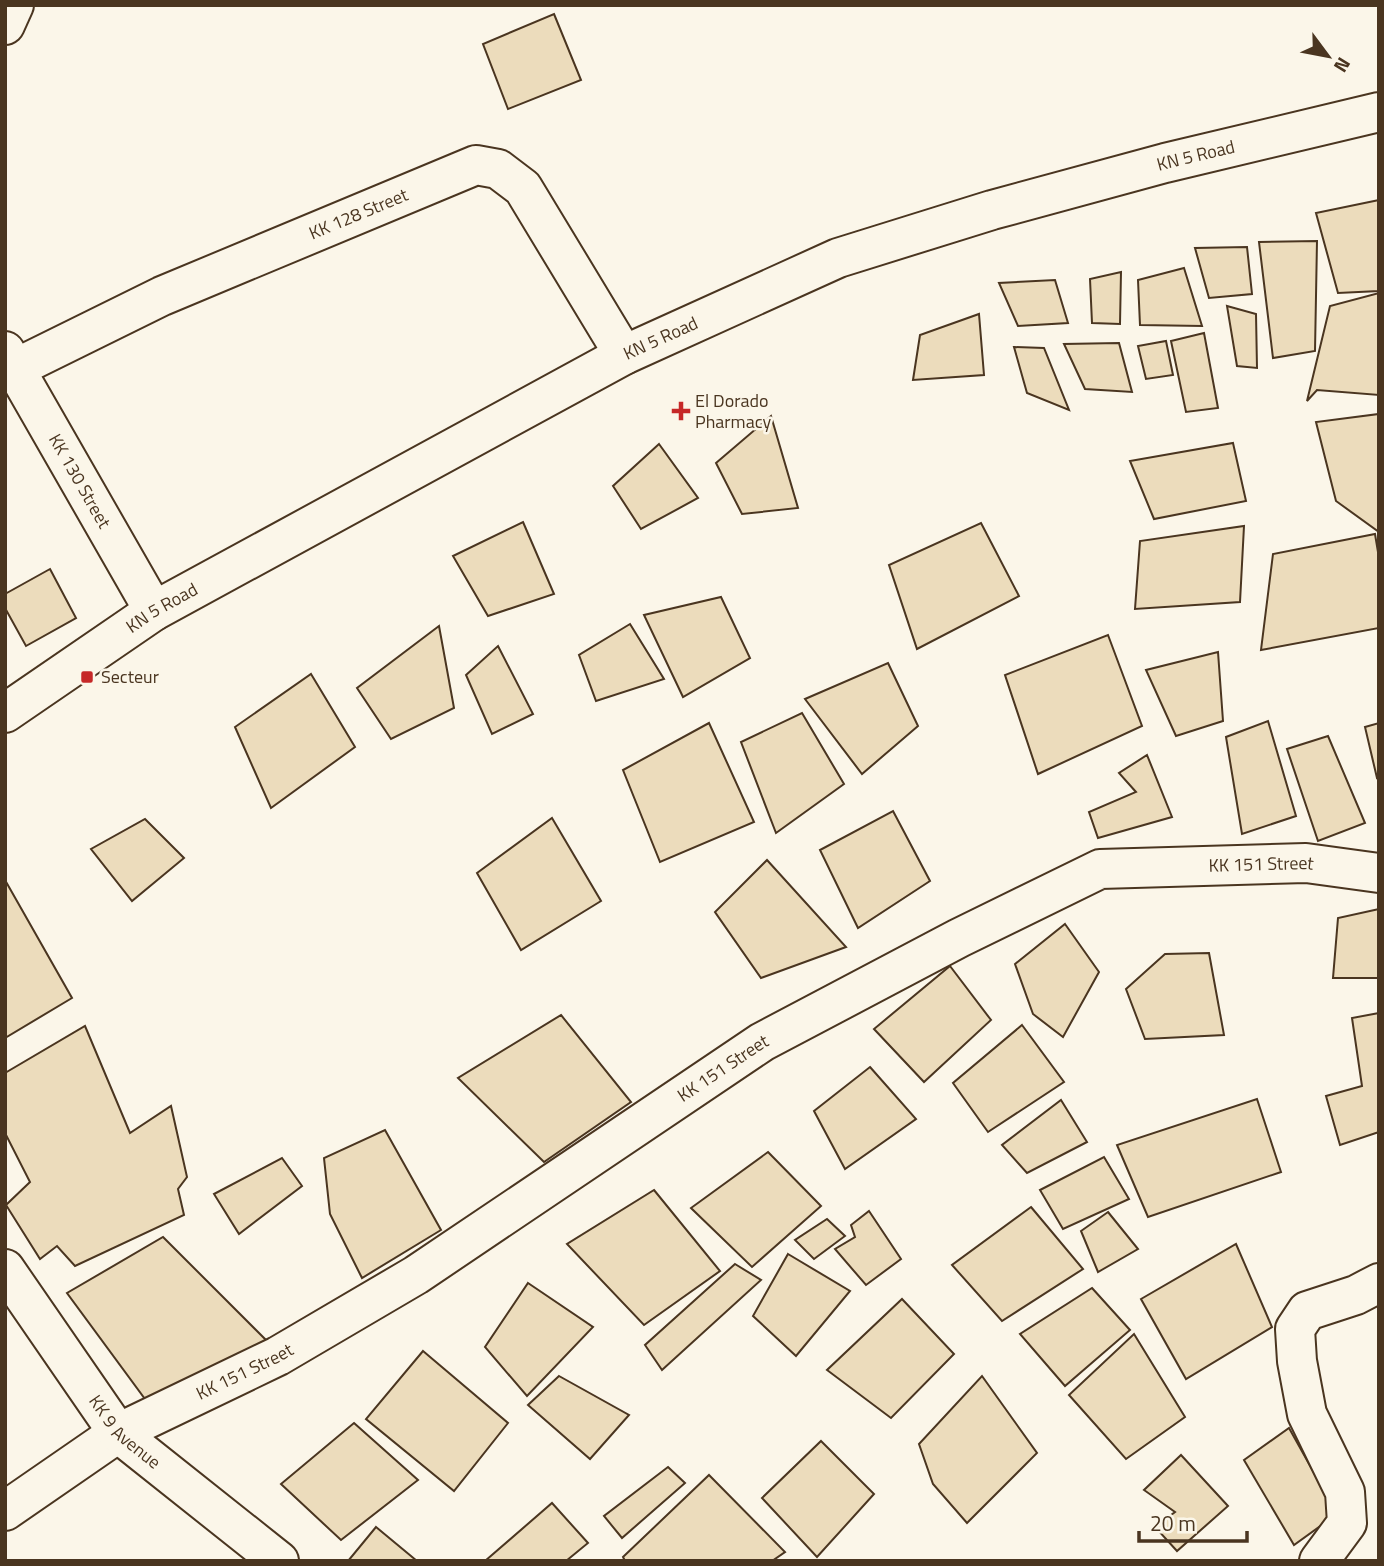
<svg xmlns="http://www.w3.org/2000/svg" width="1384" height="1566" viewBox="0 0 1384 1566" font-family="'Titillium Web',sans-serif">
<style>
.building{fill:#ecdcbc;stroke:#4a3520;stroke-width:2}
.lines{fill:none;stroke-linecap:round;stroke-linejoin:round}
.minor-casing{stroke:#4a3520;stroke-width:42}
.major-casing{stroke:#4a3520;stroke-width:42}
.minor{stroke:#fbf6e9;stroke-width:38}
.major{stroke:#fbf6e9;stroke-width:38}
.poi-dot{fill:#c62828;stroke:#fbf6e9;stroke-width:2.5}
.labels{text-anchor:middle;stroke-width:5;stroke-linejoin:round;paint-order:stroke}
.street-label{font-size:18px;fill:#4a3520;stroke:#fbf6e9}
.poi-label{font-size:18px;fill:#4a3520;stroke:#fbf6e9;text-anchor:start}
</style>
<rect width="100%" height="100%" fill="#fbf6e9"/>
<g class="building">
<path d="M554,14L581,80L508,109L483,44Z"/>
<path d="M1379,200V291L1338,293L1316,213Z"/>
<path d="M1317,241L1315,351L1273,358L1259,242Z"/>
<path d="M1247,247L1252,294L1209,298L1195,248Z"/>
<path d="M1184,268L1202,326L1140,325L1138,280Z"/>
<path d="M1121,272L1120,324L1092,323L1090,279Z"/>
<path d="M1055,280L1068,323L1018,326L999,283Z"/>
<path d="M1379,293V395L1317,390L1307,401L1330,306Z"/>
<path d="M1227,306L1256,314L1257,368L1237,366Z"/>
<path d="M979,314L984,375L913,380L920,335Z"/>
<path d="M1204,333L1218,408L1186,412L1171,341Z"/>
<path d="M1166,341L1173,375L1146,379L1138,346Z"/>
<path d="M1119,343L1132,392L1085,389L1064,344Z"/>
<path d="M1014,347L1044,348L1069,410L1027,393Z"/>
<path d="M1379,414V532L1336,501L1316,422Z"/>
<path d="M771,416L798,508L742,514L716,463Z"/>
<path d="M1233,443L1246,501L1154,519L1130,461Z"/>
<path d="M659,444L698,498L641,529L613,486Z"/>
<path d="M523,522L554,594L488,616L453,556Z"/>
<path d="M981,523L1019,596L917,649L889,565Z"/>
<path d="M1244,526L1240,602L1135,609L1140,541Z"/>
<path d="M1375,534L1379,558V628L1261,650L1273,554Z"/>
<path d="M50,569L76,618L26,646L5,608V594Z"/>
<path d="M721,597L750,658L683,697L644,615Z"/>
<path d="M630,624L664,679L596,701L579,655Z"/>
<path d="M439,626L454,708L391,739L357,688Z"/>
<path d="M1108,635L1142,726L1038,774L1005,675Z"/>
<path d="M498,646L533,714L492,734L466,675Z"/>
<path d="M1218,652L1223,721L1176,736L1146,670Z"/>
<path d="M888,663L918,726L862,774L805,699Z"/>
<path d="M311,674L355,747L271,808L235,727Z"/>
<path d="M802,713L844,784L776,833L741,742Z"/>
<path d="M1268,721L1296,816L1242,834L1226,737Z"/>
<path d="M709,723L754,822L660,862L623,770Z"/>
<path d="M1379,723V777L1377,778L1365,727Z"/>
<path d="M1328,736L1365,823L1318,841L1287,749Z"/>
<path d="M1147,755L1172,817L1098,838L1089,812L1136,792L1119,773Z"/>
<path d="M893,811L930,881L858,928L820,850Z"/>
<path d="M552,818L601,901L521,950L477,873Z"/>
<path d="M145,819L184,858L132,901L91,849Z"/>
<path d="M767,860L846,947L761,978L715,912Z"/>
<path d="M5,880L72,998L5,1038Z"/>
<path d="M1379,909V978H1333L1338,918Z"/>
<path d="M1065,924L1099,972L1063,1037L1033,1014L1015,964Z"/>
<path d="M1209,953L1224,1035L1145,1039L1126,989L1165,954Z"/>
<path d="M950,966L991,1020L924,1082L874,1029Z"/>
<path d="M1379,1013V1132L1340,1145L1326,1096L1362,1086L1352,1018Z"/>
<path d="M561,1015L631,1102L544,1162L458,1078Z"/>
<path d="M1022,1025L1064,1082L988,1132L953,1083Z"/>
<path d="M85,1026L130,1133L171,1106L187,1177L178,1189L184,1215L75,1266L57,1246L40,1259L6,1205L30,1182L5,1133V1073Z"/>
<path d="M870,1067L916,1119L845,1169L814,1111Z"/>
<path d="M1257,1099L1281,1172L1148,1217L1117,1145Z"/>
<path d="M1061,1100L1087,1142L1027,1173L1002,1145Z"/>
<path d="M385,1130L441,1230L362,1278L330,1214L324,1158Z"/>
<path d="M768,1152L821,1206L752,1267L691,1208Z"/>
<path d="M1104,1157L1129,1199L1063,1229L1040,1190Z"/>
<path d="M282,1158L302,1186L239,1234L214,1194Z"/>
<path d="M654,1190L720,1271L644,1325L567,1244Z"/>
<path d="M1031,1207L1083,1269L1002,1321L952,1265Z"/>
<path d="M869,1211L901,1259L866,1285L835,1249L855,1237L851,1225Z"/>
<path d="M1108,1212L1138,1249L1098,1272L1081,1231Z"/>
<path d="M827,1219L845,1236L814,1259L795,1240Z"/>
<path d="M163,1237L269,1343L145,1399L67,1293Z"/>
<path d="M1236,1244L1272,1327L1186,1379L1141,1299Z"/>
<path d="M788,1254L850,1291L796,1356L753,1316Z"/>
<path d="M735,1264L761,1280L662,1370L645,1345Z"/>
<path d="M528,1283L593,1327L527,1396L485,1347Z"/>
<path d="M1092,1288L1130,1330L1065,1386L1020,1334Z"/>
<path d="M902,1299L954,1354L891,1418L827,1370Z"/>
<path d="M1134,1334L1185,1417L1126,1459L1069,1395Z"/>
<path d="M423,1351L508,1423L454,1491L366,1419Z"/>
<path d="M559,1376L629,1415L590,1459L528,1405Z"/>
<path d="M982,1376L1037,1453L967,1523L933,1484L919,1444Z"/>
<path d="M354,1423L418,1480L341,1540L281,1484Z"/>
<path d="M1289,1428L1337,1514L1294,1545L1244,1460Z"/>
<path d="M821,1441L874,1494L817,1557L762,1498Z"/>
<path d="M1181,1455L1228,1506L1177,1551L1155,1527L1175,1512L1144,1490Z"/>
<path d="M668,1467L685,1483L622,1538L604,1516Z"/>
<path d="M709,1475L785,1552L772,1561H625L623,1557Z"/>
<path d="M552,1503L588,1543L566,1561H485Z"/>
<path d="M376,1527L417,1561H348Z"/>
</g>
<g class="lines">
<defs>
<g id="minor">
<path d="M5,25L14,5"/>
<path id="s1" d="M5,351L154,611"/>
<path id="s2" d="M14,369L162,296L476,165L498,169L523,188L624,355"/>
<path id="s3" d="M5,1511L118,1433L278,1356L416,1275L762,1042L959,938L1100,869L1306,863L1379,873"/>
<path d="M1319,1561L1347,1523L1345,1492L1307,1414L1297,1361L1295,1329L1307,1311L1356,1295L1379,1283"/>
</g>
<g id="major">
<path id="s4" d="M5,713L154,611L624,355L838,258L992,210L1165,163L1379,112"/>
<path id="s5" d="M5,1269L118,1433L279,1561"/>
</g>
</defs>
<use href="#minor" class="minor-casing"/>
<use href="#major" class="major-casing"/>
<use href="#minor" class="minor"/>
<use href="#major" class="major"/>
</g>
<g class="poi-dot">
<path d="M677.5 400.5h7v7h7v7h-7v7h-7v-7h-7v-7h7z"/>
<rect x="80" y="670" width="14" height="14" rx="3.5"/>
</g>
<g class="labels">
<g class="street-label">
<text dy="6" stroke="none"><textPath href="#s4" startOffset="1323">KN 5 Road</textPath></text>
<text dy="6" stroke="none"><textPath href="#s2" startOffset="378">KK 128 Street</textPath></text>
<text dy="6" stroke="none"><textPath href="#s4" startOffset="756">KN 5 Road</textPath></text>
<text dy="6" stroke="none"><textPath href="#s1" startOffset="150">KK 130 Street</textPath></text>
<text dy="6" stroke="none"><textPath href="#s4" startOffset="189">KN 5 Road</textPath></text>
<text dy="6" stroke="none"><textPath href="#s3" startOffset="1433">KK 151 Street</textPath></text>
<text dy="6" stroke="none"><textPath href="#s3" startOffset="845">KK 151 Street</textPath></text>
<text dy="6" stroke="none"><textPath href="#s3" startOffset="278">KK 151 Street</textPath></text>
<text dy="6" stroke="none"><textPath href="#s5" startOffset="203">KK 9 Avenue</textPath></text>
</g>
<g class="poi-label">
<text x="695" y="407">El Dorado<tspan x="695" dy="21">Pharmacy</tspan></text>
<text x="101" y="683">Secteur</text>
</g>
</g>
<rect width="1384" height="1566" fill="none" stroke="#4a3520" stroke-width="14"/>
<g transform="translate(1328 56) rotate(122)" stroke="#fbf6e9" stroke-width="5" paint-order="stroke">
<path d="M0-5L12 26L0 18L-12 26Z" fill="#4a3520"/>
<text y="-10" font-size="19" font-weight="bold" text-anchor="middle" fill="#4a3520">N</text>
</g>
<path d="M1139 1531v10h108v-10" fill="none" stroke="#4a3520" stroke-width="3.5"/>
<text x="1150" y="1531" font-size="21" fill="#4a3520" stroke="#fbf6e9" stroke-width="5" paint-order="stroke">20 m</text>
</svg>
